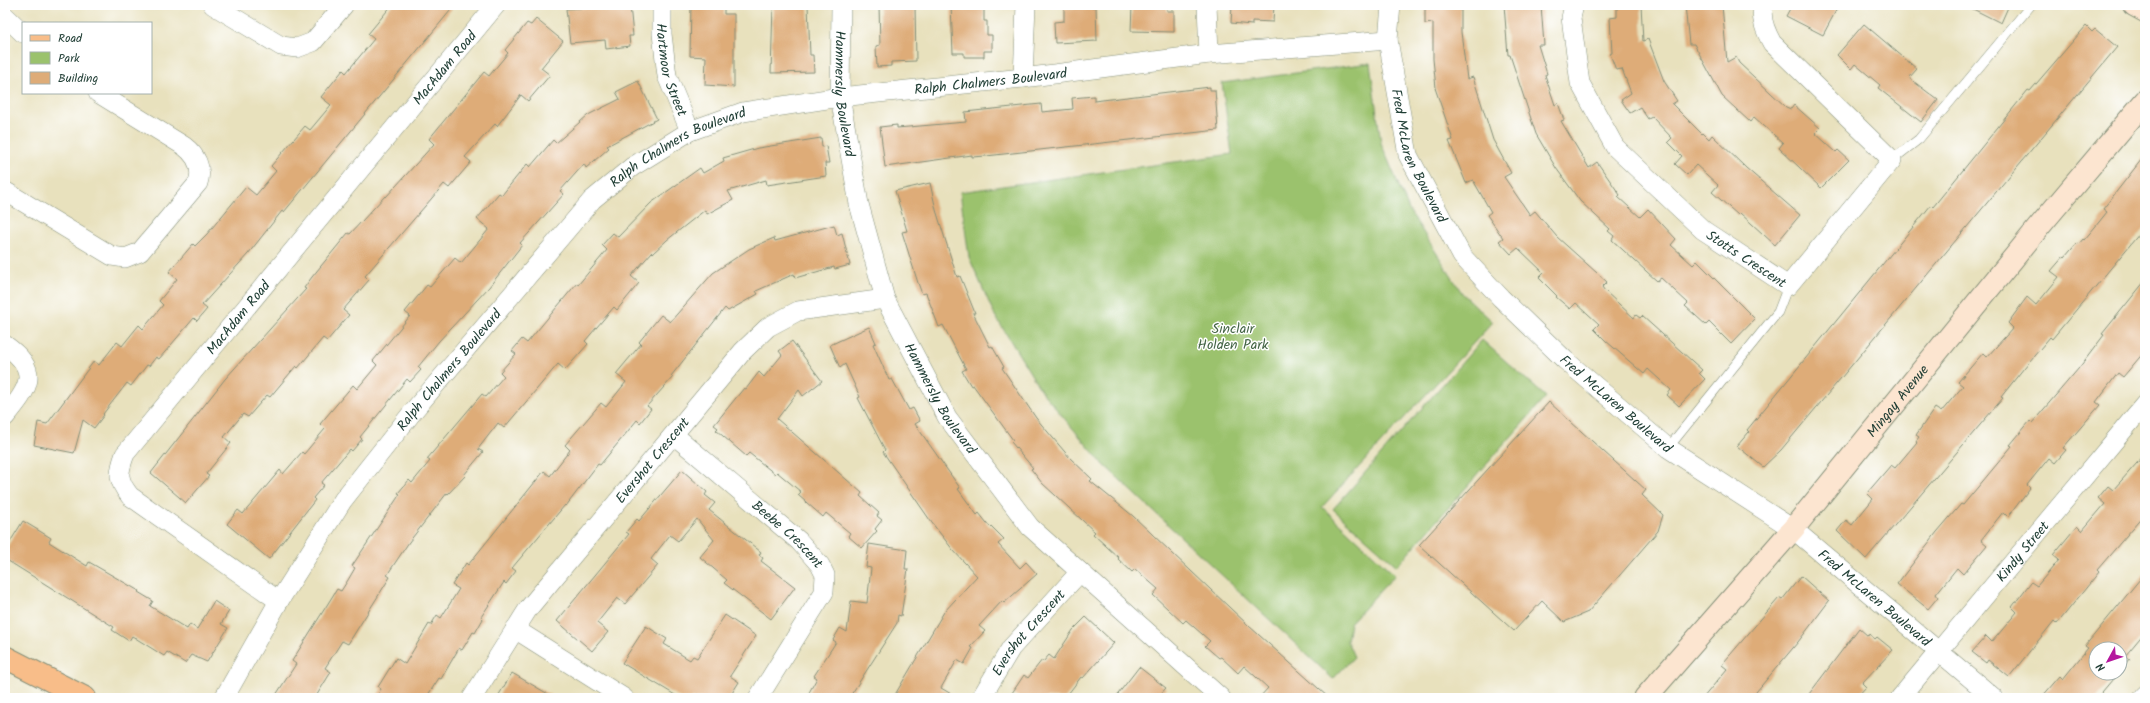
<svg xmlns="http://www.w3.org/2000/svg" width="2150" height="703" viewBox="0 0 2150 703" font-family="Kalam,sans-serif">
<style>
.green{fill:#9bc26d;stroke:#5d8050}
.building{fill:#deac78}
.lines{fill:none;stroke-linecap:round;stroke-linejoin:round}
.lane-casing{stroke:#848f78;stroke-width:10}
.street-casing{stroke:#848f78;stroke-width:20}
.secondary-casing{stroke:#848f78;stroke-width:24}
.primary-casing{stroke:#848f78;stroke-width:24}
.lane{stroke:#fff;stroke-width:9}
.street{stroke:#fff;stroke-width:19}
.secondary{stroke:#fce5d0;stroke-width:22}
.primary{stroke:#f8bd89;stroke-width:22}
.labels{text-anchor:middle;stroke-width:3;stroke-linejoin:round;paint-order:stroke}
.street-label{font-size:14px;fill:#1f3d34;stroke:#fff}
.park-label{font-size:14px;fill:#446545;stroke:#fff}
</style>
<rect width="100%" height="100%" fill="#fff"/>
<filter id="ink" filterUnits="userSpaceOnUse"><feTurbulence type="fractalNoise" baseFrequency=".025" numOctaves="2"/><feDisplacementMap in="SourceGraphic" scale="8" xChannelSelector="R" yChannelSelector="G"/><feConvolveMatrix kernelMatrix="1 2 1 2 8 2 1 2 1" color-interpolation-filters="sRGB"/></filter>
<filter id="wash" filterUnits="userSpaceOnUse"><feTurbulence type="fractalNoise" baseFrequency=".012" numOctaves="4" result="noise"/><feDisplacementMap in="SourceGraphic" scale="16" xChannelSelector="R" yChannelSelector="G"/><feGaussianBlur stdDeviation="0.9" result="paint"/><feColorMatrix in="noise" values="0 0 0 0 0 0 0 0 0 0 0 0 0 0 0 0 0 1.4 0 .05"/><feComposite in="paint" operator="in"/></filter>
<g filter="url(#wash)">
<rect width="100%" height="100%" fill="#e8e1bd"/>
<g class="green">
<path d="M1370,63L1381,143L1409,210L1462,293L1493,322L1322,507L1395,575L1350,623L1347,641L1354,657L1333,679L1102,463L1042,392L994,314L969,257L960,192L1232,154L1222,83Z"/>
<path d="M1482,340L1546,397L1397,566L1333,509Z"/>
</g>
<g id="blocks">
<g class="building">
<path d="M392,5H455L284,212L282,211L248,254L202,305L207,309L197,321L194,318L159,359L156,357L149,366L147,365L131,386L127,383L103,414L104,415L94,428L83,420L74,453L34,445L38,422L47,424L94,361L99,365L117,342L122,346L139,325L143,329L163,305L159,301L177,279L169,272L193,244L195,246L207,234L246,187L256,195L276,171L271,166L305,126L310,130L331,105L321,97L343,70L346,73L374,39L368,34Z"/>
<path d="M630,5L633,36H629L630,46L606,49L605,40L570,43L566,9Z"/>
<path d="M691,5H724V14H734V87L705,85L706,57L690,56Z"/>
<path d="M773,5H808L810,55H813L814,72L771,73Z"/>
<path d="M879,5H915L916,61L891,62V66L877,67L876,46L880,45Z"/>
<path d="M951,5H984V21H987V35H992V51H984V57H964V53H953Z"/>
<path d="M1132,5H1167V11H1174V32L1131,31Z"/>
<path d="M1232,5H1274L1273,22L1252,21V25L1231,23Z"/>
<path d="M1461,5V32L1467,79L1473,77L1493,140L1511,173L1504,177L1530,215L1535,211L1557,237L1607,282L1602,287L1605,291L1634,318L1636,315L1640,318L1642,316L1702,370L1699,373L1705,379L1679,406L1667,395L1671,390L1648,369L1644,374L1606,341L1594,329L1599,324L1576,303L1570,309L1556,297L1557,296L1539,278L1544,273L1518,248L1511,254L1499,241L1503,238L1487,215L1491,212L1473,180L1466,183L1449,141L1453,140L1435,88H1436L1433,59V23L1425,24V6Z"/>
<path d="M1504,5H1541L1544,45H1538L1547,74L1545,75L1555,105L1558,103L1564,120L1561,121L1589,168L1597,162L1620,195L1618,197L1640,217L1648,209L1676,239L1671,245L1693,265L1697,261L1755,319L1731,344L1709,322L1706,325L1685,306L1688,303L1661,278L1657,281L1612,240L1614,236L1608,231L1610,229L1580,201L1556,168L1536,134L1510,55H1508Z"/>
<path d="M1617,5H1641L1643,41L1648,39L1664,81L1677,101L1672,104L1702,134L1703,133L1709,139L1712,135L1746,168L1800,215L1775,245L1740,213L1738,215L1712,192L1718,185L1696,165L1687,175L1675,164L1682,156L1668,142L1672,138L1652,117L1648,119L1640,107L1630,113L1621,100L1631,93L1622,69L1616,70L1610,54L1612,53L1610,18L1617,17Z"/>
<path d="M1685,5H1722L1727,62L1736,57L1739,63L1786,107L1791,109L1794,105L1820,128L1815,133L1836,152L1838,150L1849,160L1821,188L1779,148L1783,143L1754,117L1750,122L1722,96L1694,44H1689Z"/>
<path d="M1792,5H1839L1823,35L1786,16Z"/>
<path d="M1965,5H2009L2001,23Z"/>
<path d="M1096,7L1097,41L1055,43L1054,22L1064,21V8Z"/>
<path d="M536,19L563,41L541,68L550,75L528,101L521,95L497,126L495,124L465,157L471,162L449,188L444,184L377,262L365,276L369,280L343,310L349,315L327,341L323,338L298,368L296,366L270,397L267,395L248,417L243,414L224,437L231,443L206,474L209,476L186,503L151,473L225,379L306,289L304,288L312,277L348,233L350,234L385,196L386,197L434,144L429,139L484,72L489,76L508,53L505,50L527,23L531,25Z"/>
<path d="M1864,24L1917,69L1909,78L1938,100L1921,122L1878,88L1880,85L1855,64L1851,69L1837,55Z"/>
<path d="M2086,26L2092,32L2095,29L2117,47L1781,450L1763,467L1737,446L1749,432L1747,430L1909,232L1931,205L1933,207L2028,90L2030,91Z"/>
<path d="M638,81L657,119L607,146L609,148L586,168L584,164L560,191L564,194L520,243L522,245L489,287L439,341L418,367L421,370L410,382L407,379L360,437L362,439L352,451L350,449L321,483L324,485L313,498L315,500L269,559L227,524L238,510L243,514L280,470L283,474L302,452L304,454L325,429L320,424L353,385L357,389L377,365L373,361L410,316L405,312L427,285L430,287L455,258L461,263L489,229L477,219L499,193L502,195L527,164L530,167L553,140L556,143L588,115L620,99L616,92Z"/>
<path d="M1210,87V90H1215L1218,130L986,156L972,157V155L885,167L880,127L897,125V128L966,122L965,112L1041,104L1042,112L1073,109L1072,98L1094,96V101Z"/>
<path d="M821,138L822,147L826,146L829,163H825L826,176L767,185L766,180L728,191L733,200L707,214L705,210L667,240L653,253L652,252L631,276L639,283L617,310L614,307L585,341L588,344L565,370L558,364L504,428L498,423L478,449L483,452L464,475L465,476L448,494L447,493L409,542L387,575L390,577L348,644L342,641L325,668L331,672L315,698H274L296,664L292,661L337,589L341,591L348,580L355,568L352,566L400,494L398,493L409,480L412,483L430,461L427,459L482,394L486,397L504,376L500,372L516,354L512,351L522,339L527,343L577,283L578,285L607,250L602,245L613,233L618,237L651,203L700,168L703,173L724,161L723,158L758,148Z"/>
<path d="M2145,155V227L2052,339L2050,337L2024,368L2001,397L2003,398L1866,559L1837,531L1846,520L1852,525L1873,499L1867,493L1891,465L1895,468L1917,442L1916,441L1919,437L1916,435L1935,408L1941,412L1963,386L1958,382L1983,353L1987,357L2013,328L2008,323L2027,297L2036,305L2059,277L2051,271L2064,256L2065,257L2077,243L2079,244L2083,239L2084,240L2095,227L2107,212L2103,209Z"/>
<path d="M930,183L936,210L957,277L960,276L975,313H973L990,347L992,346L1004,367L1002,368L1036,418L1070,458L1092,479L1090,481L1133,516L1249,626L1329,698H1259L1268,688L1244,666L1238,673L1221,657L1219,658L1205,646L1210,641L1186,620L1183,623L1153,595L1158,589L1135,569L1132,572L1118,559L1119,558L1093,534L1095,532L1042,483L1031,469L1033,468L1011,442L1013,440L973,385L971,386L962,371L966,369L943,325L939,327L926,293L922,294L918,283L902,232L907,231L895,191Z"/>
<path d="M834,225L837,235L842,233L850,265L835,269L834,267L795,278L794,274L756,291L758,294L728,311L725,308L671,376L673,377L647,406L651,409L640,423L637,420L600,465L598,464L566,506L565,505L512,568L516,571L506,584L504,582L481,617L483,619L475,633L473,632L462,650L459,648L441,679L439,678L426,698H376L381,689L378,687L396,658L405,664L429,624L431,625L437,615L441,618L459,589L452,585L466,563L468,565L544,471L550,476L570,450L565,445L601,403L606,407L626,382L616,374L641,344L639,342L661,315L670,322L713,273L749,249L774,238L775,241Z"/>
<path d="M2145,281V351L2123,377L2118,373L2096,402L2100,405L2063,448L2066,450L2055,463L2049,458L2027,485L2030,488L2008,517L2003,512L1981,540L1987,545L1963,574L1957,568L1936,594L1938,597L1928,609L1897,584L1937,532L1961,504L1963,505L2012,446L2010,445L2030,421L2032,423L2079,368L2104,335L2102,334Z"/>
<path d="M869,327L876,343L873,344L889,380L892,379L909,410L913,408L920,421L915,424L960,488L958,489L977,515L979,513L990,527L991,526L1004,539L998,544L1020,568L1026,562L1037,574L1004,603L1002,601L979,626L985,631L970,647L973,648L964,664L957,660L941,688L958,698H893L944,612L977,576L953,550L932,523L883,452L885,450L858,398L860,397L845,364L840,368L830,345Z"/>
<path d="M792,341L822,381L803,396L799,390L777,419L862,493L860,496L879,513L877,516L882,520L875,529L877,531L862,548L848,536L850,533L826,513L823,517L798,495L801,492L777,472L775,474L749,453L746,456L716,430L718,428L714,425L744,388L746,389L759,372L764,377L782,355L779,351Z"/>
<path d="M1549,402L1646,490L1642,495L1663,515L1658,531L1588,612L1564,622L1542,601L1514,631L1419,545Z"/>
<path d="M2145,454V514L2097,570L2099,572L2057,624L2054,621L2009,677L1988,660L1986,663L1972,652L1986,636L1992,642L2017,612L2012,607L2031,582L2037,586L2059,560L2053,555L2077,526L2082,531L2105,504L2098,498L2108,486L2113,490Z"/>
<path d="M682,470L707,492L705,495L715,503L709,510L761,552L759,555L763,558L761,561L795,587L771,619L724,583L727,580L700,557L714,540L697,519L678,541L670,535L651,559L658,565L625,604L617,598L597,623L608,632L592,651L557,621L629,534L626,532L637,519L639,521Z"/>
<path d="M23,521L51,538L49,542L87,566L89,562L139,591L138,592L153,601L150,606L187,629L190,624L197,629L214,601L229,611L221,624L228,628L207,662L191,655L185,663L167,652L164,656L132,636L129,641L112,630L114,627L5,559V550Z"/>
<path d="M869,544L907,550L905,569H908L901,616L898,615L897,623L849,698H806L817,678L814,676L836,642L833,640L840,628L847,632L851,601L867,603L871,568L866,567Z"/>
<path d="M2145,573V632L2125,656L2129,659L2120,671V649H2096V673H2118L2097,698H2041L2060,676L2063,679L2088,648L2085,646Z"/>
<path d="M1801,576L1829,601L1798,642L1751,698H1703L1727,669L1722,665L1724,662L1779,598L1782,600Z"/>
<path d="M725,615L756,636L730,676L739,682L729,698H680L622,663L646,626L667,639L664,644L690,660L693,656L697,658Z"/>
<path d="M1086,617L1114,643L1083,678L1081,677L1065,698H1020L1012,693L1024,675L1028,678L1042,660L1043,662L1049,655L1054,659L1073,630Z"/>
<path d="M1859,628L1868,636L1869,634L1875,639L1877,637L1893,650L1862,683L1866,687L1856,698H1806Z"/>
<path d="M1139,667L1166,688L1157,698H1115Z"/>
<path d="M512,673L555,698H497Z"/>
</g>
</g>
</g>
<g filter="url(#ink)">
<use href="#blocks" fill-opacity="0" stroke="#848f78" stroke-width="1"/>
<g class="lines">
<defs>
<g id="lane">
<path d="M1892,160L1919,139L2031,5"/>
<path d="M1668,448L1778,312L1788,286"/>
</g>
<g id="street">
<path d="M213,5L281,46L297,48L313,42L344,5"/>
<path id="s1" d="M662,5V34L667,76L690,131"/>
<path id="s2" d="M841,5L840,97L859,204L885,299L947,417L1030,527L1221,698"/>
<path d="M1207,5L1209,54"/>
<path id="s3" d="M1391,5L1388,40L1408,155L1462,256L1501,298L1565,360L1668,448L1793,529L1994,698"/>
<path id="s4" d="M1574,5L1571,18L1580,83L1615,147L1703,230L1788,286L1892,160L1772,43C1766,32 1759,17 1764,5"/>
<path d="M5,16L23,33"/>
<path d="M1023,78L1026,5"/>
<path d="M5,191L112,256L125,258L140,252L198,183C203,168 196,155 184,146L98,93"/>
<path d="M5,345C42,371 29,388 5,417"/>
<path id="s5" d="M674,435L799,541L820,565L825,575L824,592L758,698"/>
<path id="s6" d="M279,601L130,496C117,480 118,473 125,454L496,5"/>
<path d="M515,629L624,698"/>
<path id="s7" d="M224,698L279,601L343,500L415,409L592,200L632,167L690,131L743,112L840,97L1023,78L1209,54L1388,40"/>
<path id="s8" d="M472,698L528,609L743,351L768,327L798,311L885,299"/>
<path id="s9" d="M981,698L1011,648L1080,572"/>
<path id="s10" d="M1900,698L2145,404"/>
<path d="M2143,698L2145,695"/>
</g>
<g id="secondary">
<path d="M2134,5L2145,11"/>
<path id="s11" d="M1645,698L1793,529L2038,228L2145,101"/>
</g>
<path id="primary" d="M5,657L85,698"/>
</defs>
<use href="#lane" class="lane-casing"/>
<use href="#street" class="street-casing"/>
<use href="#secondary" class="secondary-casing"/>
<use href="#primary" class="primary-casing"/>
<use href="#lane" class="lane"/>
<use href="#street" class="street"/>
<use href="#secondary" class="secondary"/>
<use href="#primary" class="primary"/>
</g>
</g>
<g class="labels">
<g class="street-label">
<text dy="5" stroke="none"><textPath href="#s6" startOffset="729">MacAdam Road</textPath></text>
<text dy="5" stroke="none"><textPath href="#s1" startOffset="66">Hartmoor Street</textPath></text>
<text dy="5" stroke="none"><textPath href="#s7" startOffset="1047">Ralph Chalmers Boulevard</textPath></text>
<text dy="5" stroke="none"><textPath href="#s2" startOffset="89">Hammersly Boulevard</textPath></text>
<text dy="5" stroke="none"><textPath href="#s7" startOffset="723">Ralph Chalmers Boulevard</textPath></text>
<text dy="5" stroke="none"><textPath href="#s3" startOffset="156">Fred McLaren Boulevard</textPath></text>
<text dy="5" stroke="none"><textPath href="#s4" startOffset="325">Stotts Crescent</textPath></text>
<text dy="5" stroke="none"><textPath href="#s6" startOffset="405">MacAdam Road</textPath></text>
<text dy="5" stroke="none"><textPath href="#s7" startOffset="399">Ralph Chalmers Boulevard</textPath></text>
<text dy="5" stroke="none"><textPath href="#s2" startOffset="413">Hammersly Boulevard</textPath></text>
<text dy="5" stroke="none"><textPath href="#s11" startOffset="390">Mingay Avenue</textPath></text>
<text dy="5" stroke="none"><textPath href="#s3" startOffset="480">Fred McLaren Boulevard</textPath></text>
<text dy="5" stroke="none"><textPath href="#s8" startOffset="299">Evershot Crescent</textPath></text>
<text dy="5" stroke="none"><textPath href="#s5" startOffset="151">Beebe Crescent</textPath></text>
<text dy="5" stroke="none"><textPath href="#s10" startOffset="191">Kindy Street</textPath></text>
<text dy="5" stroke="none"><textPath href="#s3" startOffset="804">Fred McLaren Boulevard</textPath></text>
<text dy="5" stroke="none"><textPath href="#s9" startOffset="81">Evershot Crescent</textPath></text>
</g>
<g class="park-label">
<text x="1233" y="333">Sinclair<tspan x="1233" dy="16">Holden Park</tspan></text>
</g>
</g>
<rect width="2150" height="703" fill="none" stroke="#fff" stroke-width="20"/>
<rect x="22" y="22" width="130" height="72" fill="#ffffff" stroke="#a5b1ae"/>
<rect x="30" y="35" width="20" height="6" fill="#f8bd89" stroke="#a5b1ae"/>
<text x="58" y="42" font-size="12" fill="#1f3d34">Road</text>
<rect x="30" y="52" width="20" height="12" fill="#9bc26d" stroke="#a5b1ae"/>
<text x="58" y="62" font-size="12" fill="#1f3d34">Park</text>
<rect x="30" y="72" width="20" height="12" fill="#deac78" stroke="#a5b1ae"/>
<text x="58" y="82" font-size="12" fill="#1f3d34">Building</text>
<g transform="translate(2108 661) rotate(230)"><circle r="19" fill="#ffffff" stroke="#a5b1ae"/>
<path d="M0-3L7 15L0 10L-7 15Z" fill="#b5179e"/>
<text y="-6" font-size="11" font-weight="bold" text-anchor="middle" fill="#1f3d34">N</text>
</g>
</svg>
